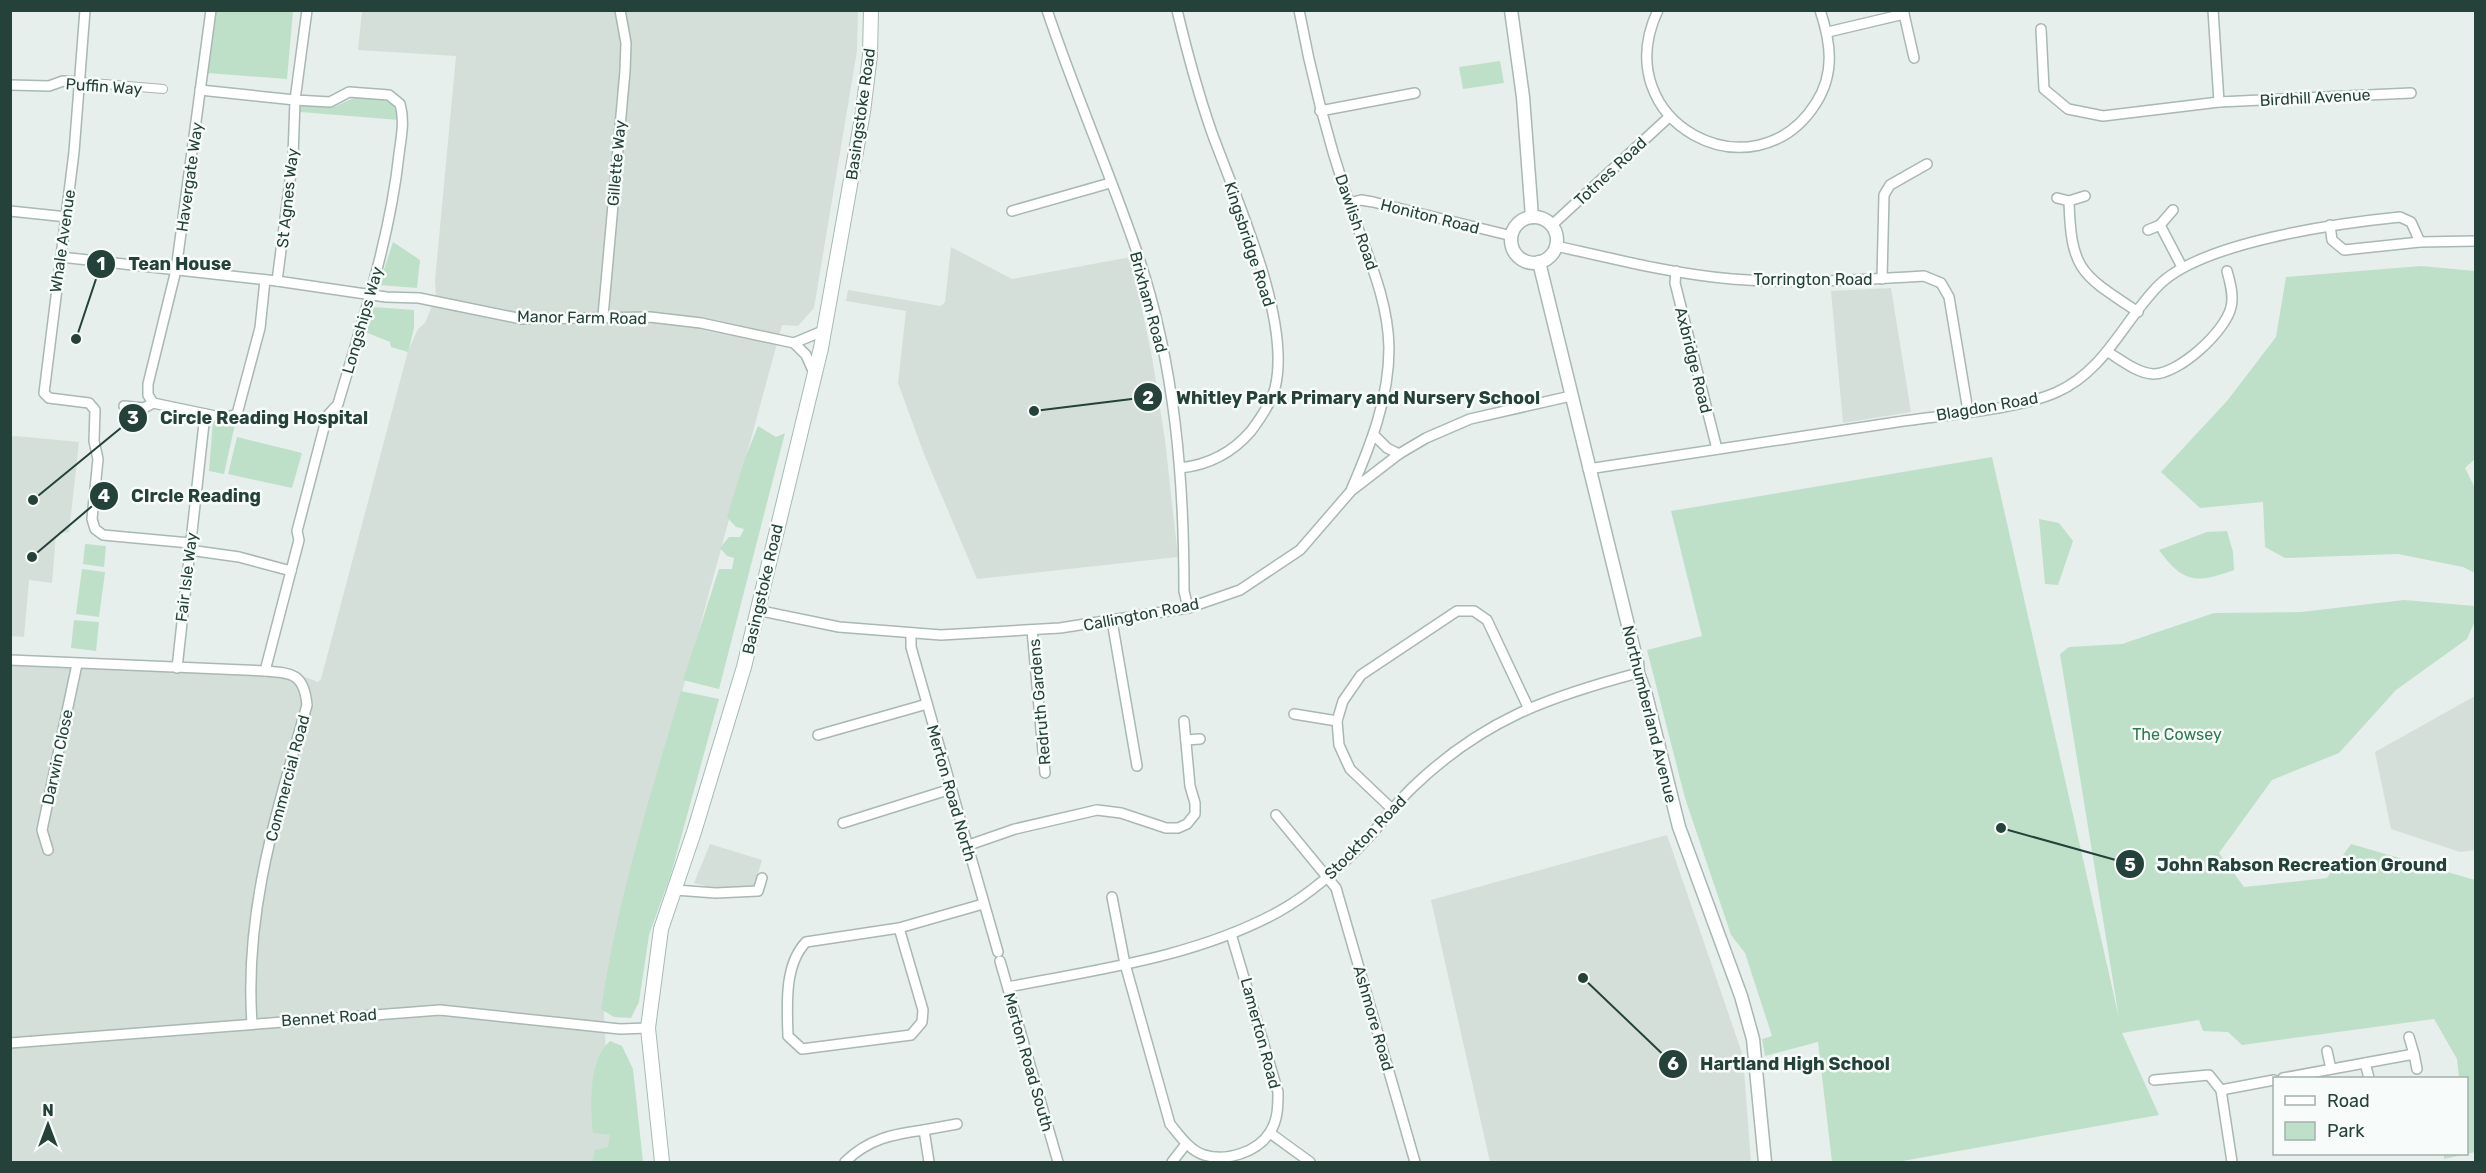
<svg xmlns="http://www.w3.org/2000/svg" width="2486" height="1173" viewBox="0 0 2486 1173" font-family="Rubik,sans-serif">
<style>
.built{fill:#d4dfda}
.green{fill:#bfe0c8}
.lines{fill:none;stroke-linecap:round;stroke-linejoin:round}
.pedestrian-casing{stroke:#a8b8b2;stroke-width:10}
.minor-casing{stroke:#a8b8b2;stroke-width:12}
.tertiary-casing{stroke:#a8b8b2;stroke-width:15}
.secondary-casing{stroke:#a4bbb3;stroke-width:16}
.pedestrian{stroke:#fff;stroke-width:8}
.minor{stroke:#fff;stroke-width:9}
.tertiary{stroke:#fff;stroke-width:12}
.secondary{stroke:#fff;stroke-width:14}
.labels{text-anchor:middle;stroke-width:5;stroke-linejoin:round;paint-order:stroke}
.street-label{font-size:16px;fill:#24423a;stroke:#f7fbf9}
.park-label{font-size:16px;fill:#2d7a4b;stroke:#f7fbf9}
.leader{fill:none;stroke:#24423a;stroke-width:2}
.callout-dot{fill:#24423a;stroke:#f7fbf9;stroke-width:2}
.mark-label{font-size:18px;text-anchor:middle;font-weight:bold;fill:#fff}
.callout-label{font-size:18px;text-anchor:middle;font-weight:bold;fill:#24423a;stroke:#f7fbf9;stroke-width:5;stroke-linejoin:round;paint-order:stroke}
</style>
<rect width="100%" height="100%" fill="#e6efeb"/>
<g class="built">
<path d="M362,11H858L857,51L814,308L798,326L782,325L615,938L604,1014L610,1135L615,1162H11L10,657L292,672L318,682L321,679L408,351L418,329L425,323L436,296L435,281L456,56L358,50Z"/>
<path d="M951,247L1012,279L1131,257L1152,357L1165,440L1178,557L977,579L924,454L898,383L906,311L846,301L848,290L941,306L945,302Z"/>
<path d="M1891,288L1911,412L1843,423L1831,291Z"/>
<path d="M16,436L79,442L69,532L56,534L52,583L29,580L24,637L10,636V437Z"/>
<path d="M2475,696V850L2460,852L2391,829L2375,752Z"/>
<path d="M1667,835L1743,1056L1751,1162H1490L1431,900Z"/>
<path d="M710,844L762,860L754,887L717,889L694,883Z"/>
</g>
<g class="green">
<path d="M216,11H293L287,79L207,73Z"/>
<path d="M1500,61L1504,83L1463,89L1459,67Z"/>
<path d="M356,97L392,101L400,110L399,120L300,112V106L305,104L336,106Z"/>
<path d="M393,242L420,260L417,288L379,285Z"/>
<path d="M2421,266L2475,271V459L2465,468L2475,488V573L2463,567L2398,554L2285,558L2265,547L2263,502L2200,508L2161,472L2227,401L2276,337L2286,277Z"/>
<path d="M373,307L414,310V328L408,352L391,347L390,342L365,332Z"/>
<path d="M213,421L235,424L224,474L209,471Z"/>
<path d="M758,426L776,437L785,433L719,689L683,680L719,569H732L734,558L727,556L720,548L729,537H740L744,529L736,527L727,517L744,461Z"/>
<path d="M237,437L302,453L292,488L228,474Z"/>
<path d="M1992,457L2119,1018L2060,654L2069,647L2122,644L2214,613L2301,612L2404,600L2475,606V621L2467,639L2396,690L2339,753L2272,780L2219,853L2244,887L2327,878L2351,844L2475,880V1152L2444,1159V1154H2466V1078H2459L2457,1059L2434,1019L2242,1045L2228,1032L2203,1031L2199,1020L2122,1033L2159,1115L1897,1162H1832L1818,1042L1765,1056L1762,1039L1772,1036L1745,953L1731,935L1685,798L1647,650L1702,636L1671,511Z"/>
<path d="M2039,519L2059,523L2073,541L2058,585L2045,584Z"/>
<path d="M2227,531L2233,552L2234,570C2196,584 2183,583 2159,550L2207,532Z"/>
<path d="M85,544L106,546L104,567L83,564Z"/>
<path d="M82,569L105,572L99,617L76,614Z"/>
<path d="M74,620L99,622L96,651L71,648Z"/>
<path d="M681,691L719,699L671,874L649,935L639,1002L631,1018L614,1017L601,1009C617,901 650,796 681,691Z"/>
<path d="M610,1041L622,1046L633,1069L643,1162H592L595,1150L608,1147L610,1135L593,1133C590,1105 588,1061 610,1041Z"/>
</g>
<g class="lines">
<defs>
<path id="pedestrian" d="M81,82L163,89"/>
<g id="minor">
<path d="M85,10L74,152L44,393L49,398L89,403L95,410L94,441L98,459L92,519L95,529L103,535L190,543"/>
<path d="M211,10L176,270L148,384V395L153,403L225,418L237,414L260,328L265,280"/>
<path d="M1047,10C1075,94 1111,175 1139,258C1175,366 1184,478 1184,591L1188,608"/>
<path d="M1177,10C1187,52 1198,93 1212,133C1236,199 1292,320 1275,388C1271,403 1260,419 1251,431C1232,453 1209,465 1180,468"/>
<path d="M1299,10C1311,75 1327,137 1348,200C1364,249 1388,295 1389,348C1389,398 1371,444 1352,488"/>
<path d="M1658,10C1605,123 1755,200 1816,103C1835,73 1831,43 1820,10"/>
<path d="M2213,10L2219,102L2411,93"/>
<path d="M1904,14L1914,58"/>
<path d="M2041,29L2044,89L2068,109L2103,116L2219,102"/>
<path d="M1828,32L1904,14L1903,10"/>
<path d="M10,85L49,86L63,81L81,82"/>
<path d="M200,90L295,100L293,157L277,281"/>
<path d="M1320,111L1415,93"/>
<path d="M2085,196L2069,201C2071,271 2081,274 2138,312"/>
<path d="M2057,198L2069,201"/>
<path d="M1349,203L1361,200L1373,202L1512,236"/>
<path d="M2173,210L2160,225L2182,267"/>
<path d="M10,211L67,217"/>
<path d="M1012,211L1110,183"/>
<path d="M1552,225L1669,117"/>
<path d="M2330,225L2332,240L2344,250L2420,242"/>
<path d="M2148,230L2160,225"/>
<path d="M1556,246C1614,259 1673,274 1732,279C1795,284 1860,280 1924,276L1941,283L1949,297L1968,411"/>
<path d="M61,257L277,281L386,297L419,298L522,319L650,317L701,323L794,343L825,330"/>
<path d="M1676,271L1675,283L1717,449"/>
<path d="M1882,279L1884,195L1890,185L1927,164"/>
<path d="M603,316L625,71L626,43L620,10"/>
<path d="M794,343L806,355L814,373"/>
<path d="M2108,352C2121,360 2137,373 2153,374C2178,375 2226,331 2231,307C2234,296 2230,282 2227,271"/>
<path d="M124,406L144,408L153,403"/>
<path d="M1374,435L1387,448L1399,454"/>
<path d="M1588,469C1691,453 1794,437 1897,422C1942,415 2017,410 2057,392C2105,371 2124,320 2159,285C2202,242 2339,223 2400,217L2411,222L2420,242L2476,241"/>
<path d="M189,550L239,557L291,571"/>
<path d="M757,610L839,627L941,635L1060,628L1188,608L1240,590L1300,550L1351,491L1399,454L1426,438L1470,419L1571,396"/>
<path d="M1112,621L1137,766"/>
<path d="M1032,630L1045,773"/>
<path d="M911,634V647L998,952"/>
<path d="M10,660L265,671C293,673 304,674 307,705C277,811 244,911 252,1023"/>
<path d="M177,668L205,414"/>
<path d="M265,671L299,540L297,531L327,416L338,404C362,322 390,239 399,154C401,138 405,121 400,104L389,95L349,92L330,102L295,100L307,10"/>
<path d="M1294,714L1337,721"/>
<path d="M818,735L927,704"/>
<path d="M1186,740L1200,739"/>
<path d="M1393,810L1350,769L1339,745L1337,721L1343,701L1361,675L1457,611H1474L1487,620L1528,707"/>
<path d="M1276,815L1336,888L1415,1162"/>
<path d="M843,823L951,789"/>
<path d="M966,846L1015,829L1097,810L1121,813L1166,828H1178L1187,824L1195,814V803L1190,786L1184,721"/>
<path d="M48,850L42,830L77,664"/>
<path d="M675,890L716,893L758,891L762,878"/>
<path d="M1112,897L1125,964L1170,1124C1180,1136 1189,1150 1204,1155C1226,1162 1258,1152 1270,1132C1278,1120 1278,1106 1278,1092L1231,934"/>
<path d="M899,928L806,942C784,965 787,1005 788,1036L802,1049L911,1035L922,1022L923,1010L899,928L983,904"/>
<path d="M1000,961L1058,1162"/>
<path d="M1008,987C1100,969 1195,957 1278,912C1312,893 1343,865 1369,837C1384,820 1398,801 1414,786C1483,720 1548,697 1638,673"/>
<path d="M2409,1037L2414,1054"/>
<path d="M10,1043L440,1010L620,1029L648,1028"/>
<path d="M2327,1051L2331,1069"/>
<path d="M2365,1063L2369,1078"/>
<path d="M2283,1078L2414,1054L2417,1069"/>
<path d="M2154,1080L2209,1075L2221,1090L2274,1080"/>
<path d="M2221,1090L2232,1162"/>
<path d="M924,1130L957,1124"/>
<path d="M1270,1133L1310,1162"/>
<path d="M845,1162C868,1139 893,1134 924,1130L929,1162"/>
<path d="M1172,1162L1186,1144"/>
</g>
<g id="tertiary">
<path d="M1511,10L1523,97L1532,217"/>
<circle cx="1534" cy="240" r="23"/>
<path d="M1539,262L1637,662L1638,673L1646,695L1679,827L1741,996L1753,1039L1765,1162"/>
</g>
<path id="secondary" d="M662,1162L648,1028L661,929L694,832L744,667L821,348L863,112L870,55L871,10"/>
</defs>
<use href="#pedestrian" class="pedestrian-casing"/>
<use href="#minor" class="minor-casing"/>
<use href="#tertiary" class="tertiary-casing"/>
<use href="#secondary" class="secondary-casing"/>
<use href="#pedestrian" class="pedestrian"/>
<use href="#minor" class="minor"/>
<use href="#tertiary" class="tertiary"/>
<use href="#secondary" class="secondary"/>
</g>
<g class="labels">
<g class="street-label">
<text transform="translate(104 86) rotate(4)" y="6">Puffin Way</text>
<text transform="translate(2315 97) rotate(-3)" y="6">Birdhill Avenue</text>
<text transform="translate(860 114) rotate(-82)" y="6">Basingstoke Road</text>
<text transform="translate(616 163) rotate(-85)" y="6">Gillette Way</text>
<text transform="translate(1610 171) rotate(-43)" y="6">Totnes Road</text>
<text transform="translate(189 177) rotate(-82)" y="6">Havergate Way</text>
<text transform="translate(287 198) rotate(-84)" y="6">St Agnes Way</text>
<text transform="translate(1430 216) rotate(14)" y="6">Honiton Road</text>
<text transform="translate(1357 222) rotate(71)" y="6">Dawlish Road</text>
<text transform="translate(62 241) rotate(-82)" y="6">Whale Avenue</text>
<text transform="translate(1250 244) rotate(72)" y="6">Kingsbridge Road</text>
<text x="1813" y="285">Torrington Road</text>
<text transform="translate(1149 302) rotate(75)" y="6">Brixham Road</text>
<text transform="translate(582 317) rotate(1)" y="6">Manor Farm Road</text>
<text transform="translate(362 320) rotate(-74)" y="6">Longships Way</text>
<text transform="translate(1694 360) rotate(76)" y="6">Axbridge Road</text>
<text transform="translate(1987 406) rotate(-10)" y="6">Blagdon Road</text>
<text transform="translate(186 577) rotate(-83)" y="6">Fair Isle Way</text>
<text transform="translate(762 589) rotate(-77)" y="6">Basingstoke Road</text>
<text transform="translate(1141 614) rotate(-11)" y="6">Callington Road</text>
<text transform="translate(1039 702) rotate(-95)" y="6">Redruth Gardens</text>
<text transform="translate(1650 714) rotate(76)" y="6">Northumberland Avenue</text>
<text transform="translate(57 757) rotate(-78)" y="6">Darwin Close</text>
<text transform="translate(287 778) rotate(-75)" y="6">Commercial Road</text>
<text transform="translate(952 793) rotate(74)" y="6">Merton Road North</text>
<text transform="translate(1365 837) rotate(-46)" y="6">Stockton Road</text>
<text transform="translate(329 1017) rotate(-4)" y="6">Bennet Road</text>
<text transform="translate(1374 1018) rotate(74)" y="6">Ashmore Road</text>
<text transform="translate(1261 1033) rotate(75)" y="6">Lamerton Road</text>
<text transform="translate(1029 1062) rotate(74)" y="6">Merton Road South</text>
</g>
<g class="park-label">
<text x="2177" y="740">The Cowsey</text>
</g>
</g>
<path class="leader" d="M76 339L101 264M1034 411L1148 397M33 500L133 418M32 557L104 496M2001 828L2130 864M1583 978L1673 1064"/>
<g class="callout-dot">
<circle cx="76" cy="339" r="6"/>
<circle cx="1034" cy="411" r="6"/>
<circle cx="33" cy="500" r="6"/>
<circle cx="32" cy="557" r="6"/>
<circle cx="2001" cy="828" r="6"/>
<circle cx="1583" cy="978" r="6"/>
<circle cx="101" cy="264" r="15"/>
<circle cx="1148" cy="397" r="15"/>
<circle cx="133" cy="418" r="15"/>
<circle cx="104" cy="496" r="15"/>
<circle cx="2130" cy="864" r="15"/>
<circle cx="1673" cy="1064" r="15"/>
</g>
<g class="mark-label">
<text x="101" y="270">1</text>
<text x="1148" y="404">2</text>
<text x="133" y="424">3</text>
<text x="104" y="502">4</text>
<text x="2130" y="871">5</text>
<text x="1673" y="1070">6</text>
</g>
<g class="callout-label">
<text x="180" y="270">Tean House</text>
<text x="1358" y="404">Whitley Park Primary and Nursery School</text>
<text x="264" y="424">Circle Reading Hospital</text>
<text x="196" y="502">CIrcle Reading</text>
<text x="2302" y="871">John Rabson Recreation Ground</text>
<text x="1795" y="1070">Hartland High School</text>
</g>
<rect width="2486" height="1173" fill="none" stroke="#24423a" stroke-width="24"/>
<rect x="2273" y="1077" width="195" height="78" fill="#f7fbf9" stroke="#a3b1ad" stroke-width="1.5"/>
<rect x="2285" y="1096" width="30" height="9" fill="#ffffff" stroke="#a3b1ad" stroke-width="1.5"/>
<text x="2327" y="1107" font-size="18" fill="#24423a">Road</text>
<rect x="2285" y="1122" width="30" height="18" fill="#bfe0c8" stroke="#a3b1ad" stroke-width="1.5"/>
<text x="2327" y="1137" font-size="18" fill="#24423a">Park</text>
<g transform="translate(48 1125)" stroke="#f7fbf9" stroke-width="4.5" paint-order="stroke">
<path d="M0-4.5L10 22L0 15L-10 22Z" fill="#24423a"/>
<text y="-9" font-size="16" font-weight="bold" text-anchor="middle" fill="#24423a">N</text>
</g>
</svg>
